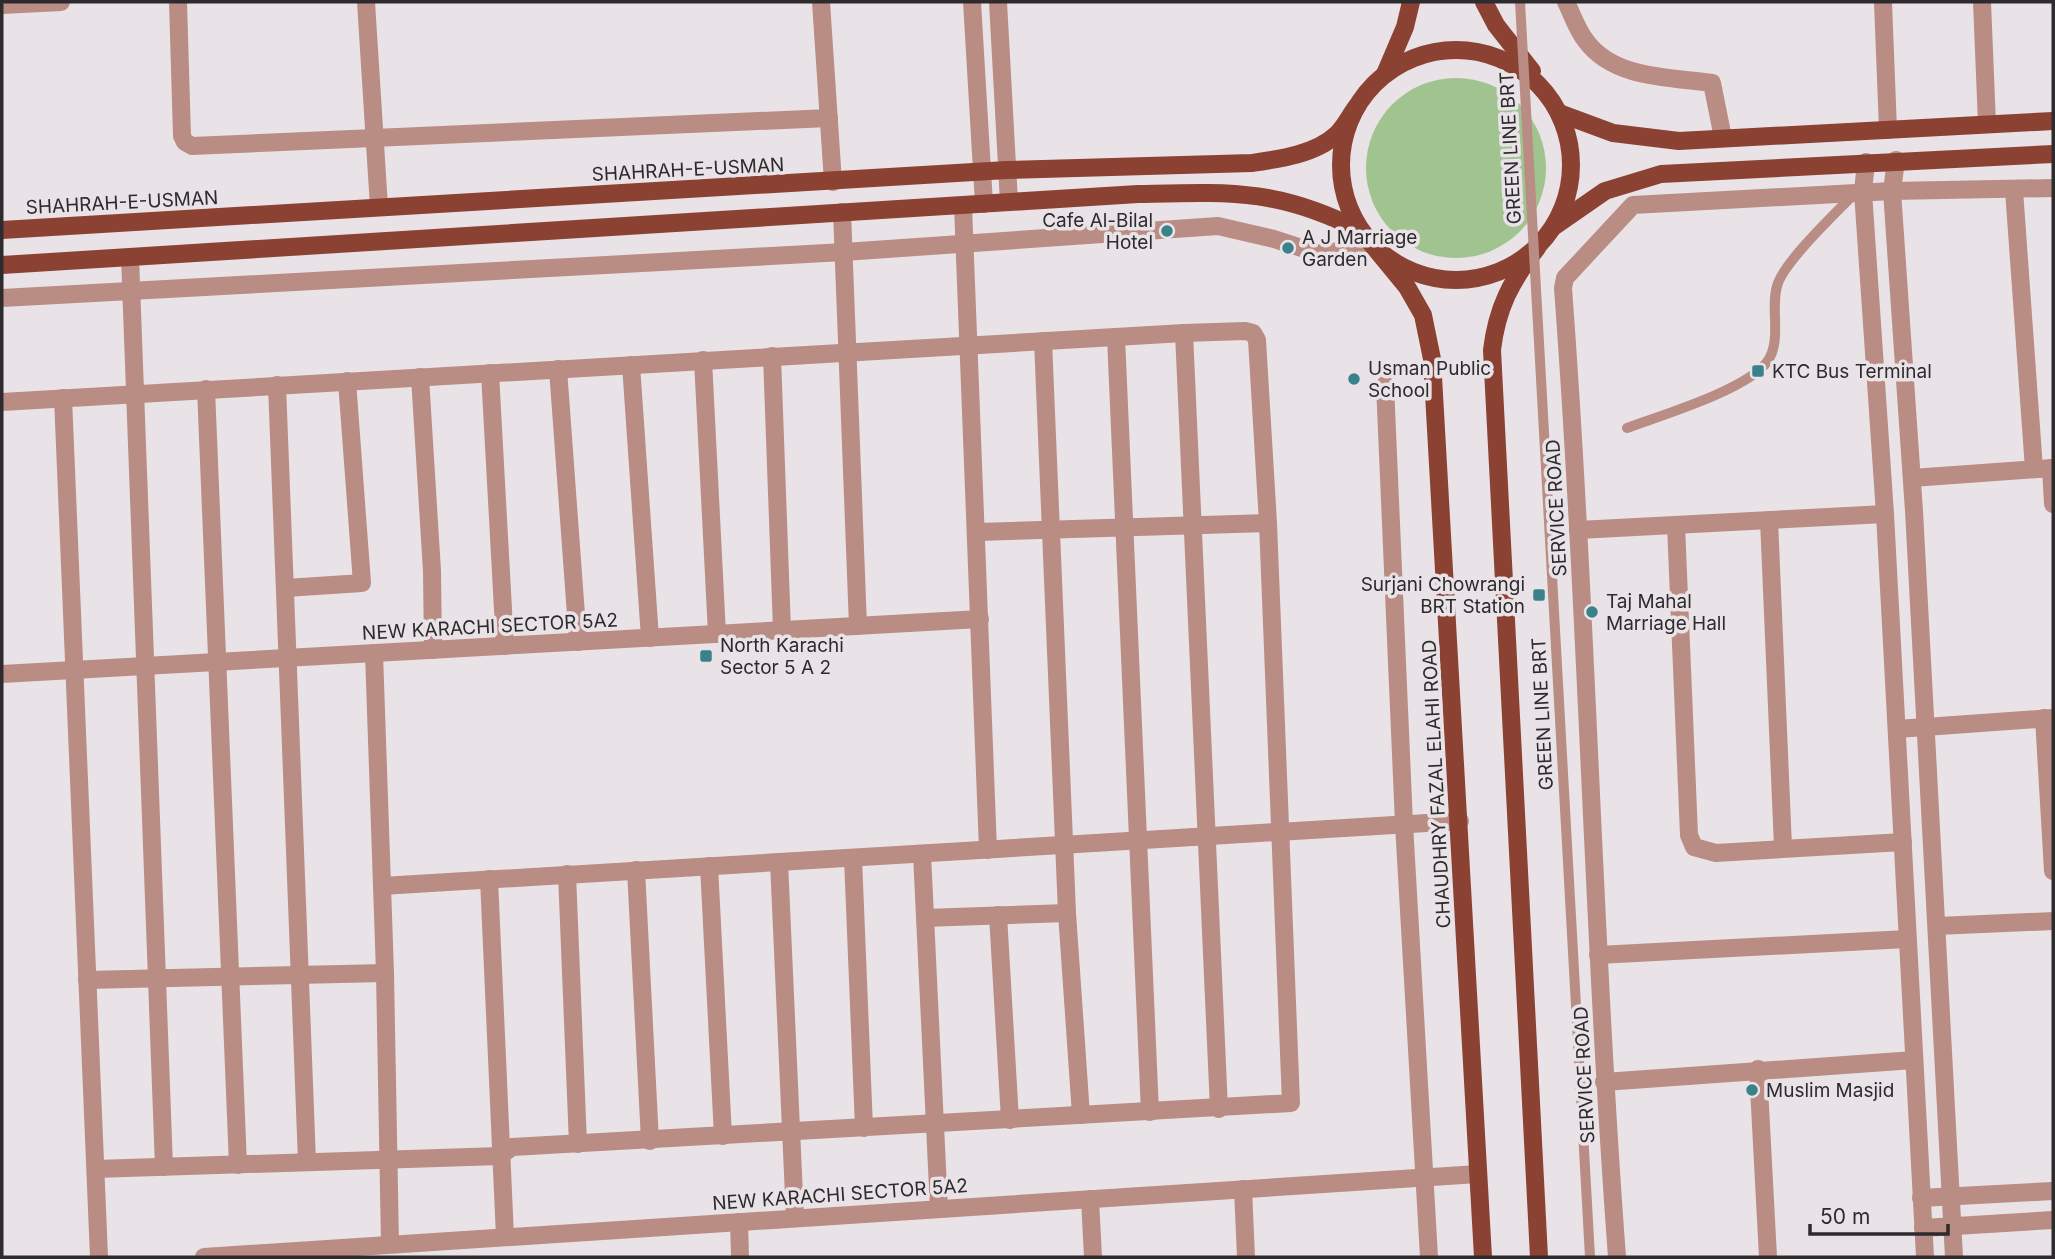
<svg xmlns="http://www.w3.org/2000/svg" width="2055" height="1259" viewBox="0 0 2055 1259" font-family="Inter,sans-serif">
<style>
.green{fill:#a1c390}
.lines{fill:none;stroke-linecap:round;stroke-linejoin:round}
.service{stroke:#b98d84;stroke-width:10}
.minor{stroke:#b98d84;stroke-width:18}
.tertiary{stroke:#b98d84;stroke-width:18}
.primary{stroke:#8c4233;stroke-width:18}
.service-bridge{stroke:#b98d84;stroke-width:10}
.poi-dot{fill:#3a8189;stroke:#e9e3e8;stroke-width:2.5}
.labels{text-anchor:middle;stroke-width:7;stroke-linejoin:round;paint-order:stroke}
.street-label{font-size:19px;fill:#2d2b2d;stroke:#e9e3e8}
.poi-label{font-size:19px;fill:#2d2b2d;stroke:#e9e3e8;text-anchor:start}
</style>
<rect width="100%" height="100%" fill="#e9e3e8"/>
<circle class="green" cx="1456" cy="168" r="90"/>
<g class="lines">
<path class="service" d="M1627,428C1662,415 1746,390 1767,362C1783,340 1769,307 1778,283C1787,259 1836,213 1855,193"/>
<g class="minor">
<path d="M178,2L182,136L185,142L192,146L829,118"/>
<path d="M366,2L379,207"/>
<path d="M821,2L833,182"/>
<path d="M1566,2C1572,14 1577,30 1586,41C1614,79 1670,77 1712,83L1723,138"/>
<path d="M1883,2L1888,130"/>
<path d="M1982,2L1987,124"/>
<path d="M2,5L61,2"/>
<path d="M2014,190L2034,469"/>
<path d="M963,206L988,850"/>
<path d="M842,212L858,626"/>
<path d="M130,257L164,1167"/>
<path d="M2,298L844,252L1218,226L1274,239L1323,255L1370,242"/>
<path d="M1184,333L1219,1109"/>
<path d="M1116,337L1150,1112"/>
<path d="M1043,341L1067,913L1081,1115"/>
<path d="M772,356L782,630"/>
<path d="M703,360L717,634"/>
<path d="M631,365L650,638"/>
<path d="M558,369L578,642"/>
<path d="M490,373L505,646"/>
<path d="M420,377L432,571L433,650"/>
<path d="M277,385L307,1162"/>
<path d="M1385,385L1404,824L1429,1257"/>
<path d="M206,389L238,1165"/>
<path d="M63,398L99,1257"/>
<path d="M2,402L1184,333L1245,331L1253,333L1257,340L1268,523L1291,1103L512,1147L500,1156L96,1169"/>
<path d="M2051,468L2053,504"/>
<path d="M1912,478L2053,468"/>
<path d="M1769,520L1783,847"/>
<path d="M1676,525L1689,835L1694,847L1716,853L1903,842"/>
<path d="M1578,530L1885,514"/>
<path d="M977,532L1268,523"/>
<path d="M286,588L362,583L347,381"/>
<path d="M374,653L385,973L390,1244"/>
<path d="M2,674L980,619"/>
<path d="M2044,718L2053,871"/>
<path d="M1897,729L2053,718"/>
<path d="M922,854L939,1209"/>
<path d="M853,858L864,1128"/>
<path d="M779,862L795,1218"/>
<path d="M709,866L723,1136"/>
<path d="M636,870L650,1141"/>
<path d="M567,874L578,1144"/>
<path d="M489,879L505,1237"/>
<path d="M382,886L1460,821"/>
<path d="M998,915L1010,1120"/>
<path d="M925,918L1067,913"/>
<path d="M1937,926L2053,921"/>
<path d="M1598,955L1907,939"/>
<path d="M87,980L385,973"/>
<path d="M1758,1069L1768,1257"/>
<path d="M1604,1082L1914,1060"/>
<path d="M1243,1189L1246,1257"/>
<path d="M1090,1199L1093,1257"/>
<path d="M739,1222L740,1257"/>
<path d="M1617,1257C1593,935 1587,611 1563,288L1565,278L1633,205L1892,191L2053,188"/>
</g>
<g class="tertiary">
<path d="M972,2L984,204"/>
<path d="M998,2L1009,202"/>
<path d="M1896,160L1892,191L1914,511L1954,1257"/>
<path d="M1866,162L1863,192L1885,514L1925,1257"/>
<path d="M1921,1198L2053,1191"/>
<path d="M1923,1228L2053,1220"/>
<path d="M204,1257L1478,1174"/>
</g>
<g class="primary">
<path d="M1484,2L1496,25L1532,71"/>
<circle cx="1456" cy="165" r="115"/>
<path d="M1385,74L1405,27L1411,2"/>
<path d="M1559,113L1613,133L1679,141L2053,121"/>
<path d="M1556,225L1605,191L1661,174L2053,154"/>
<path d="M2,230L1007,170L1252,163C1280,159 1316,154 1337,134C1345,126 1350,115 1357,106"/>
<path d="M1370,242L1407,287L1423,315L1432,359L1483,1257"/>
<path d="M1537,248C1511,281 1497,308 1492,350L1539,1257"/>
<path d="M2,265L1138,194C1228,192 1278,188 1361,231"/>
</g>
<path class="service-bridge" d="M1520,2L1590,1257"/>
</g>
<g class="poi-dot">
<circle cx="1167" cy="231" r="7"/>
<circle cx="1288" cy="248" r="7"/>
<rect x="1751" y="364" width="14" height="14" rx="3.5"/>
<circle cx="1354" cy="379" r="7"/>
<rect x="1532" y="588" width="14" height="14" rx="3.5"/>
<circle cx="1592" cy="612" r="7"/>
<rect x="699" y="649" width="14" height="14" rx="3.5"/>
<circle cx="1752" cy="1090" r="7"/>
</g>
<g class="labels">
<g class="street-label">
<text transform="translate(1510 148) rotate(-93)" y="7">GREEN LINE BRT</text>
<text transform="translate(688 169) rotate(-3)" y="7">SHAHRAH-E-USMAN</text>
<text transform="translate(122 202) rotate(-3)" y="7">SHAHRAH-E-USMAN</text>
<text transform="translate(1556 508) rotate(-93)" y="7">SERVICE ROAD</text>
<text transform="translate(490 626) rotate(-3)" y="7">NEW KARACHI SECTOR 5A2</text>
<text transform="translate(1542 714) rotate(-93)" y="7">GREEN LINE BRT</text>
<text transform="translate(1436 784) rotate(-93)" y="7">CHAUDHRY FAZAL ELAHI ROAD</text>
<text transform="translate(1584 1075) rotate(-93)" y="7">SERVICE ROAD</text>
<text transform="translate(840 1194) rotate(-4)" y="7">NEW KARACHI SECTOR 5A2</text>
</g>
<g class="poi-label">
<text x="1153" y="227" text-anchor="end">Cafe Al-Bilal<tspan x="1153" dy="22">Hotel</tspan></text>
<text x="1302" y="244">A J Marriage<tspan x="1302" dy="22">Garden</tspan></text>
<text x="1368" y="375">Usman Public<tspan x="1368" dy="22">School</tspan></text>
<text x="1772" y="378">KTC Bus Terminal</text>
<text x="1525" y="591" text-anchor="end">Surjani Chowrangi<tspan x="1525" dy="22">BRT Station</tspan></text>
<text x="1606" y="608">Taj Mahal<tspan x="1606" dy="22">Marriage Hall</tspan></text>
<text x="720" y="652">North Karachi<tspan x="720" dy="22">Sector 5 A 2</tspan></text>
<text x="1766" y="1097">Muslim Masjid</text>
</g>
</g>
<rect width="2055" height="1259" fill="none" stroke="#2d2b2d" stroke-width="7"/>
<path d="M1810 1224v10h138v-10" fill="none" stroke="#2d2b2d" stroke-width="3.5"/>
<text x="1820" y="1224" font-size="21" fill="#2d2b2d" stroke="#e9e3e8" stroke-width="5" paint-order="stroke">50 m</text>
</svg>
